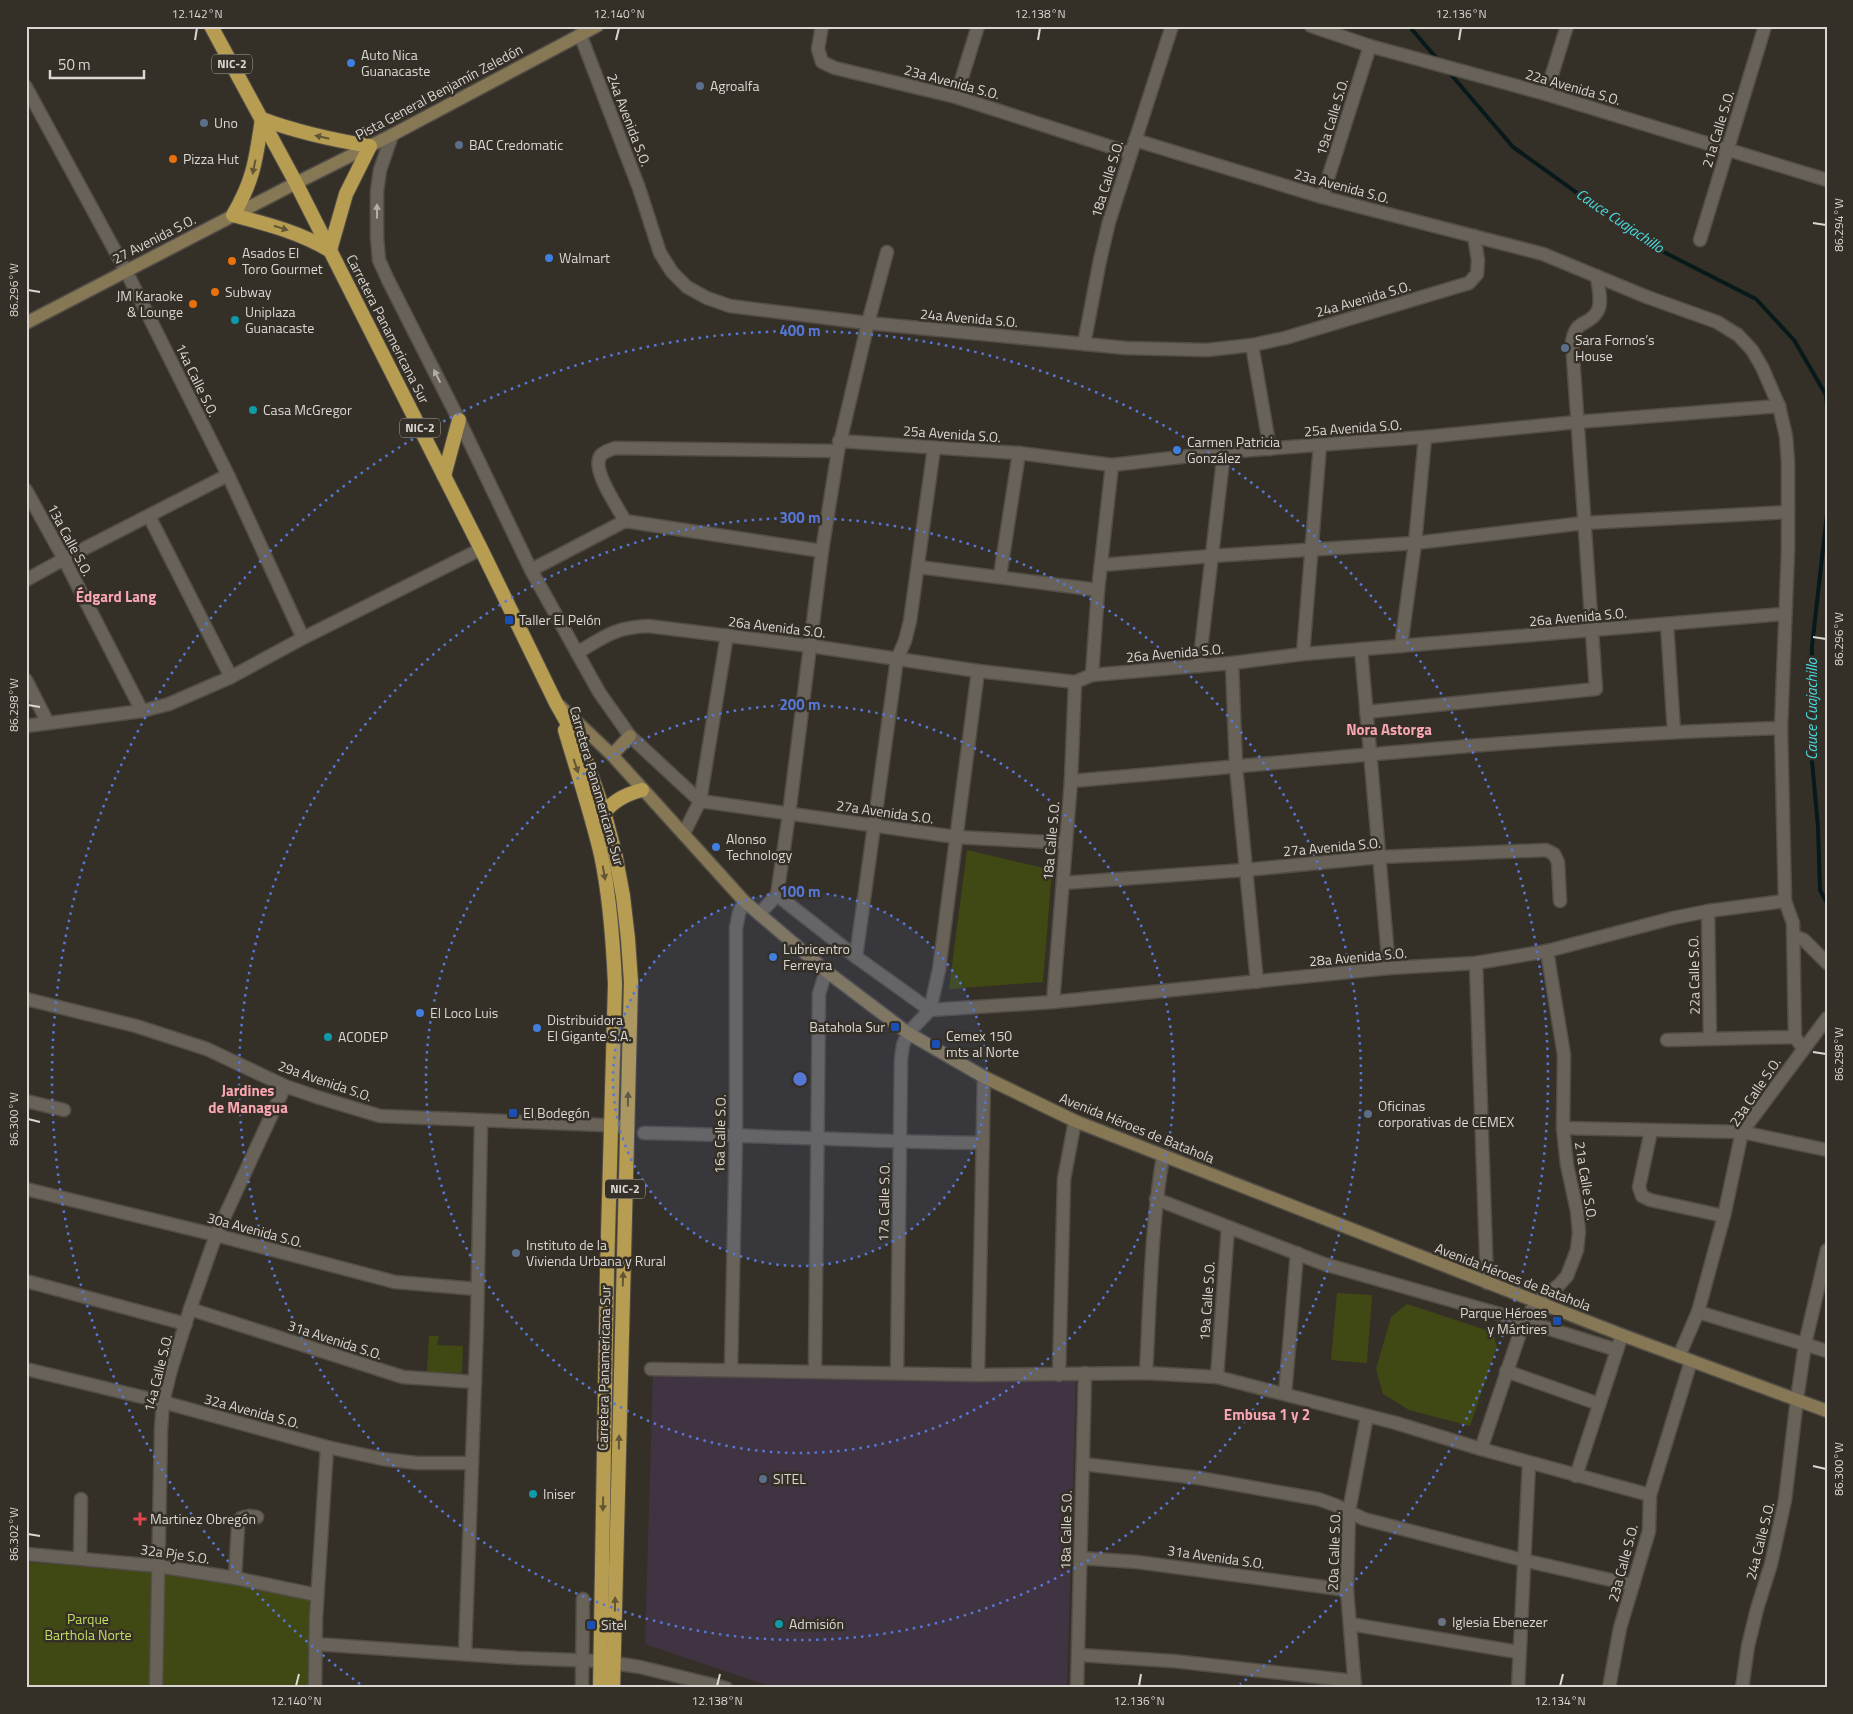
<svg xmlns="http://www.w3.org/2000/svg" width="1853" height="1714" viewBox="0 0 1853 1714" font-family="'Titillium Web',sans-serif">
<style>
.commercial{fill:#403342}
.green{fill:#404814}
.lines{fill:none;stroke-linecap:round;stroke-linejoin:round}
.stream{stroke:#07191a;stroke-width:4}
.minor-casing{stroke:#524d46;stroke-width:15}
.tertiary-casing{stroke:#524d46;stroke-width:15}
.secondary-casing{stroke:#524d46;stroke-width:15}
.trunk-casing{stroke:#524d46;stroke-width:16}
.minor{stroke:#686258;stroke-width:12}
.tertiary{stroke:#686258;stroke-width:12}
.secondary{stroke:#867855;stroke-width:12}
.trunk{stroke:#b79d51;stroke-width:14}
.oneway{fill:#625636}
.oneway2{fill:#b2ada7}
.ticks{fill:none;stroke:#dad6d1;stroke-width:2}
.ring{fill:none;stroke:#5677d6;stroke-width:2.5;stroke-dasharray:2.5 5}
.shop-dot{fill:#3f7fe0;stroke:#353027;stroke-width:2}
.service-dot{fill:#5c6f8a;stroke:#353027;stroke-width:2}
.food-dot{fill:#e8710a;stroke:#353027;stroke-width:2}
.culture-dot{fill:#0f9aa8;stroke:#353027;stroke-width:2}
.transit-dot{fill:#1a4fb4;stroke:#353027;stroke-width:2}
.health-dot{fill:#e0444e;stroke:#353027;stroke-width:2}
.worship-dot{fill:#6b7280;stroke:#353027;stroke-width:2}
.labels{text-anchor:middle;stroke-width:5;stroke-linejoin:round;paint-order:stroke}
.shield{fill:#353027;stroke:#a8a49e;stroke-width:1}
.shield-label{font-size:12px;font-weight:bold;fill:#dad6d1}
.poi-label{font-size:14px;fill:#dad6d1;stroke:#353027;text-anchor:start}
.street-label{font-size:14px;fill:#dad6d1;stroke:#353027}
.park-label{font-size:14px;fill:#c6dc60;stroke:#353027}
.water-label{font-size:15px;font-style:italic;fill:#48dae2;stroke:#353027}
.neighbourhood-label{font-size:15px;font-weight:bold;fill:#faa6b3;stroke:#353027}
.centre{fill:#5677d6;stroke:#353027;stroke-width:2.5}
.ring-label{font-size:15px;text-anchor:middle;font-weight:bold;fill:#5677d6;stroke:#353027;stroke-width:5;stroke-linejoin:round;paint-order:stroke}
.neatline{fill:none;stroke:#dad6d1;stroke-width:2}
.ticks-label{font-size:12px;text-anchor:middle;fill:#dad6d1}
</style>
<rect width="100%" height="100%" fill="#353027"/>
<path class="commercial" d="M653,1375L1076,1379L1067,1688H775L645,1644Z"/>
<g class="green">
<path d="M967,850L1052,870L1043,982L949,989Z"/>
<path d="M1337,1293L1372,1295L1367,1363L1331,1360Z"/>
<path d="M1407,1304L1492,1332L1497,1346L1470,1426L1409,1410L1383,1394L1376,1369L1391,1317Z"/>
<path d="M429,1336H439L437,1345L463,1346L462,1373L427,1372Z"/>
<path d="M26,1562L186,1575L309,1599V1688H26Z"/>
</g>
<g class="lines">
<g class="stream">
<path d="M1409,26L1438,60"/>
<path d="M1448,71L1513,147L1650,245L1756,299L1794,340L1826,395L1827,408"/>
<path d="M1827,514L1812,646L1810,739L1818,827L1820,890L1827,903"/>
</g>
<defs>
<g id="minor">
<path d="M822,26L818,49L822,62L835,68L956,97L1130,153"/>
<path d="M1311,26L1370,46L1546,94L1827,180"/>
<path d="M580,34L639,188L660,253L672,272L687,287L707,298L730,306L868,323L1126,348L1207,350L1252,345L1285,338L1469,283L1477,274L1478,260L1474,236"/>
<path d="M26,87L126,271L228,475L303,638"/>
<path d="M1546,94L1567,26"/>
<path d="M956,97L978,26"/>
<path d="M392,135L380,170L377,191V237L379,260L388,280L459,420L531,570L599,692L630,736L700,801L684,833"/>
<path d="M1135,140L1322,197L1543,254L1647,297L1717,322L1738,335L1752,350L1762,367L1779,406L1786,436L1788,462V550L1781,728L1785,901L1793,923L1795,1037L1803,1048"/>
<path d="M1322,197L1370,46"/>
<path d="M1700,240L1765,26"/>
<path d="M1084,344L1100,260L1109,222L1172,26"/>
<path d="M1252,345L1270,449"/>
<path d="M839,441L1019,453L1112,465L1224,452L1425,437L1577,422L1779,406"/>
<path d="M26,490L64,559L142,711"/>
<path d="M149,516L231,677"/>
<path d="M625,521C618,507 590,469 601,455C605,451 610,450 615,448L838,451"/>
<path d="M1101,565L1211,556L1415,543L1584,523L1788,512"/>
<path d="M919,567L1098,590"/>
<path d="M531,570L625,521L822,551"/>
<path d="M1000,576L1019,453"/>
<path d="M26,580L64,559L228,475"/>
<path d="M1667,624L1674,732"/>
<path d="M727,635L700,801L956,837L1066,843"/>
<path d="M1401,646L1415,543L1425,437"/>
<path d="M1361,649L1389,968"/>
<path d="M577,653C604,637 615,627 648,626L811,646L978,671L1075,682L1092,675L1232,663L1303,654L1784,614"/>
<path d="M1303,654L1320,445"/>
<path d="M1232,663L1236,767L1257,982"/>
<path d="M1199,666L1224,452"/>
<path d="M1092,675L1098,590L1112,465"/>
<path d="M26,680L48,723"/>
<path d="M1366,712L1596,689L1572,342C1576,318 1588,327 1597,312C1603,303 1598,287 1597,276"/>
<path d="M26,726L142,711L169,704L231,677L303,638L481,549"/>
<path d="M1071,781C1308,761 1544,735 1781,728"/>
<path d="M1063,883L1245,870L1380,857L1546,850L1554,854L1558,862L1560,901"/>
<path d="M777,895L856,957L930,1010"/>
<path d="M1708,911L1710,1039"/>
<path d="M759,914L777,895L789,814L822,551L838,451L868,323L887,252"/>
<path d="M1794,936L1804,940L1827,963"/>
<path d="M856,957L897,659L905,641L910,621L934,448"/>
<path d="M1476,963L1487,1283"/>
<path d="M1053,1002L1071,781L1075,682"/>
<path d="M930,1010L1053,1002L1389,968L1476,963L1547,951L1673,918L1708,911L1785,901"/>
<path d="M1667,1040L1795,1037"/>
<path d="M26,1101L64,1110"/>
<path d="M1563,1128L1742,1132L1827,1150"/>
<path d="M1651,1131L1639,1187L1642,1196L1650,1200L1724,1216"/>
<path d="M644,1133C757,1135 870,1142 983,1143"/>
<path d="M26,1189L216,1235L395,1282L477,1289"/>
<path d="M1156,1199L1324,1264L1524,1321L1617,1350L1622,1335"/>
<path d="M26,1281L186,1324"/>
<path d="M190,1309L403,1377L475,1382"/>
<path d="M1698,1312L1827,1351"/>
<path d="M1679,1356L1698,1312L1724,1216L1742,1132L1827,1018"/>
<path d="M26,1369L163,1402L327,1447L383,1459L417,1463H472"/>
<path d="M651,1369L978,1375L1146,1373L1217,1377L1396,1423L1481,1449L1650,1495"/>
<path d="M731,1369L736,1135V928L739,913L744,901"/>
<path d="M815,1371L819,994L826,971"/>
<path d="M1506,1371L1599,1404"/>
<path d="M897,1373L901,1059L903,1045L908,1033L930,1010L939,970L978,671"/>
<path d="M1146,1373C1150,1300 1151,1228 1163,1156"/>
<path d="M978,1375L984,1077"/>
<path d="M1059,1375L1064,1179L1075,1121"/>
<path d="M1217,1377L1228,1227"/>
<path d="M1285,1394L1297,1253"/>
<path d="M1797,1399L1805,1344L1827,1250"/>
<path d="M1481,1449L1524,1321L1537,1302L1559,1285L1567,1276L1577,1250L1579,1232L1577,1211L1567,1165L1563,1128L1564,1055L1547,951"/>
<path d="M1083,1464L1199,1478L1318,1499L1335,1505L1364,1519L1523,1560L1633,1585"/>
<path d="M1576,1476L1617,1350"/>
<path d="M26,1554L158,1566L235,1578L317,1595"/>
<path d="M80,1558L81,1499"/>
<path d="M1080,1558L1137,1562L1347,1590"/>
<path d="M235,1578L238,1526L241,1518L249,1516L257,1517"/>
<path d="M1350,1624L1518,1652"/>
<path d="M315,1644L518,1658L600,1661L640,1667L726,1688"/>
<path d="M465,1654L477,1324L481,1121"/>
<path d="M1079,1655L1173,1661L1354,1681"/>
<path d="M156,1688L161,1430L163,1402L170,1373L190,1309L216,1235L285,1086"/>
<path d="M315,1688L316,1618L327,1447"/>
<path d="M582,1688L583,1599"/>
<path d="M1077,1688L1085,1373"/>
<path d="M1355,1688L1347,1590L1349,1511L1367,1416"/>
<path d="M1518,1688L1529,1463"/>
<path d="M1609,1688L1620,1628L1649,1531L1650,1495L1691,1361"/>
</g>
<g id="tertiary">
<path d="M26,999L136,1026L207,1049L285,1086L317,1097L380,1116L627,1126"/>
<path d="M1742,1688L1748,1646L1757,1609L1771,1564L1785,1500L1797,1399"/>
</g>
<g id="secondary">
<path d="M26,323L296,183L392,135L597,26"/>
<path d="M560,706L612,755L744,901L826,971L908,1033L984,1077L1075,1121L1622,1335L1827,1411"/>
<path d="M612,755L630,736"/>
</g>
<g id="trunk">
<path d="M211,26L296,183L481,549L556,703L582,749L604,812L615,853L623,896L628,939L631,982L613,1688"/>
<path d="M262,119C297,132 333,140 370,146L346,194L330,250"/>
<path d="M262,119C256,158 254,180 233,215C267,224 299,232 329,250"/>
<path d="M444,476L459,420"/>
<path d="M565,730C577,771 591,812 601,855C610,897 613,940 615,984L607,1271L600,1688"/>
<path d="M600,817C612,802 623,795 642,790"/>
</g>
</defs>
<use href="#minor" class="minor-casing"/>
<use href="#tertiary" class="tertiary-casing"/>
<use href="#secondary" class="secondary-casing"/>
<use href="#trunk" class="trunk-casing"/>
<use href="#minor" class="minor"/>
<use href="#tertiary" class="tertiary"/>
<use href="#secondary" class="secondary"/>
<use href="#trunk" class="trunk"/>
</g>
<defs><path id="oneway-solid" d="M-6-.8H1V-3.2L6.5 0L1 3.2V.8H-6Z" transform="scale(1.25)"/></defs>
<g class="oneway">
<use href="#oneway-solid" transform="translate(322 137) rotate(-167)"/>
<use href="#oneway-solid" transform="translate(254 167) rotate(102)"/>
<use href="#oneway-solid" transform="translate(281 228) rotate(18)"/>
<use href="#oneway-solid" transform="translate(576 766) rotate(71)"/>
<use href="#oneway-solid" transform="translate(604 873) rotate(80)"/>
<use href="#oneway-solid" transform="translate(628 1099) rotate(-89)"/>
<use href="#oneway-solid" transform="translate(623 1279) rotate(-88)"/>
<use href="#oneway-solid" transform="translate(619 1442) rotate(-89)"/>
<use href="#oneway-solid" transform="translate(603 1504) rotate(91)"/>
<use href="#oneway-solid" transform="translate(615 1604) rotate(-89)"/>
</g>
<g class="oneway2">
<use href="#oneway-solid" transform="translate(377 211) rotate(-90)"/>
<use href="#oneway-solid" transform="translate(437 376) rotate(-117)"/>
</g>
<path class="ticks" d="M195,40L197,28M616,40L619,28M1038,40L1040,28M1459,40L1461,28M1813,223L1826,225M28,290L40,292M1813,637L1826,639M28,705L40,707M1813,1052L1826,1054M28,1119L40,1122M1813,1466L1826,1469M28,1534L40,1536M296,1686L299,1674M717,1686L720,1674M1139,1686L1141,1674M1560,1686L1563,1674"/>
<circle cx="800" cy="1079" r="187" fill="#5677d6" fill-opacity=".12"/>
<g class="ring">
<circle cx="800" cy="1079" r="187"/>
<circle cx="800" cy="1079" r="374"/>
<circle cx="800" cy="1079" r="561"/>
<path d="M360 1684A748 748 0 1 1 1240 1684"/>
</g>
<g class="shop-dot">
<circle cx="351" cy="63" r="5"/>
<circle cx="549" cy="258" r="5"/>
<circle cx="1177" cy="450" r="5"/>
<circle cx="716" cy="847" r="5"/>
<circle cx="773" cy="957" r="5"/>
<circle cx="420" cy="1013" r="5"/>
<circle cx="537" cy="1028" r="5"/>
</g>
<g class="service-dot">
<circle cx="700" cy="86" r="5"/>
<circle cx="204" cy="123" r="5"/>
<circle cx="459" cy="145" r="5"/>
<circle cx="1565" cy="348" r="5"/>
<circle cx="1368" cy="1114" r="5"/>
<circle cx="516" cy="1253" r="5"/>
<circle cx="763" cy="1479" r="5"/>
</g>
<g class="food-dot">
<circle cx="173" cy="159" r="5"/>
<circle cx="232" cy="261" r="5"/>
<circle cx="215" cy="292" r="5"/>
<circle cx="193" cy="304" r="5"/>
</g>
<g class="culture-dot">
<circle cx="235" cy="320" r="5"/>
<circle cx="253" cy="410" r="5"/>
<circle cx="328" cy="1037" r="5"/>
<circle cx="533" cy="1494" r="5"/>
<circle cx="779" cy="1624" r="5"/>
</g>
<g class="transit-dot">
<rect x="504" y="615" width="10" height="10" rx="2.5"/>
<rect x="890" y="1022" width="10" height="10" rx="2.5"/>
<rect x="931" y="1039" width="10" height="10" rx="2.5"/>
<rect x="508" y="1108" width="10" height="10" rx="2.5"/>
<rect x="1552" y="1316" width="10" height="10" rx="2.5"/>
<rect x="586" y="1620" width="10" height="10" rx="2.5"/>
</g>
<path class="health-dot" d="M137.5 1511.5h5v5h5v5h-5v5h-5v-5h-5v-5h5z"/>
<circle class="worship-dot" cx="1442" cy="1622" r="5"/>
<g class="labels">
<g class="shield">
<rect x="212" y="54.5" width="40" height="19" rx="4"/>
<rect x="400" y="418.5" width="40" height="19" rx="4"/>
<rect x="605" y="1179.5" width="40" height="19" rx="4"/>
</g>
<g class="shield-label">
<text x="232" y="68">NIC-2</text>
<text x="420" y="432">NIC-2</text>
<text x="625" y="1193">NIC-2</text>
</g>
<g class="poi-label">
<text x="361" y="60">Auto Nica<tspan x="361" dy="16">Guanacaste</tspan></text>
<text x="710" y="91">Agroalfa</text>
<text x="214" y="128">Uno</text>
<text x="469" y="150">BAC Credomatic</text>
<text x="183" y="164">Pizza Hut</text>
<text x="242" y="258">Asados El<tspan x="242" dy="16">Toro Gourmet</tspan></text>
<text x="559" y="263">Walmart</text>
<text x="225" y="297">Subway</text>
<text x="183" y="301" text-anchor="end">JM Karaoke<tspan x="183" dy="16">&amp; Lounge</tspan></text>
<text x="245" y="317">Uniplaza<tspan x="245" dy="16">Guanacaste</tspan></text>
<text x="1575" y="345">Sara Fornos’s<tspan x="1575" dy="16">House</tspan></text>
<text x="263" y="415">Casa McGregor</text>
<text x="1187" y="447">Carmen Patricia<tspan x="1187" dy="16">González</tspan></text>
<text x="519" y="625">Taller El Pelón</text>
<text x="726" y="844">Alonso<tspan x="726" dy="16">Technology</tspan></text>
<text x="783" y="954">Lubricentro<tspan x="783" dy="16">Ferreyra</tspan></text>
<text x="430" y="1018">El Loco Luis</text>
<text x="547" y="1025">Distribuidora<tspan x="547" dy="16">El Gigante S.A.</tspan></text>
<text x="885" y="1032" text-anchor="end">Batahola Sur</text>
<text x="946" y="1041">Cemex 150<tspan x="946" dy="16">mts al Norte</tspan></text>
<text x="338" y="1042">ACODEP</text>
<text x="1378" y="1111">Oficinas<tspan x="1378" dy="16">corporativas de CEMEX</tspan></text>
<text x="523" y="1118">El Bodegón</text>
<text x="526" y="1250">Instituto de la<tspan x="526" dy="16">Vivienda Urbana y Rural</tspan></text>
<text x="1547" y="1318" text-anchor="end">Parque Héroes<tspan x="1547" dy="16">y Mártires</tspan></text>
<text x="773" y="1484">SITEL</text>
<text x="543" y="1499">Iniser</text>
<text x="150" y="1524">Martinez Obregón</text>
<text x="1452" y="1627">Iglesia Ebenezer</text>
<text x="789" y="1629">Admisión</text>
<text x="601" y="1630">Sitel</text>
</g>
<g class="street-label">
<text transform="translate(952 82) rotate(15)" y="5">23a Avenida S.O.</text>
<text transform="translate(1573 87) rotate(16)" y="5">22a Avenida S.O.</text>
<text transform="translate(439 92) rotate(-28)" y="5">Pista General Benjamín Zeledón</text>
<text transform="translate(1332 117) rotate(-73)" y="5">19a Calle S.O.</text>
<text transform="translate(629 120) rotate(69)" y="5">24a Avenida S.O.</text>
<text transform="translate(1718 129) rotate(-73)" y="5">21a Calle S.O.</text>
<text transform="translate(1107 179) rotate(-73)" y="5">18a Calle S.O.</text>
<text transform="translate(1342 186) rotate(15)" y="5">23a Avenida S.O.</text>
<text transform="translate(154 239) rotate(-27)" y="5">27 Avenida S.O.</text>
<text transform="translate(1363 299) rotate(-16)" y="5">24a Avenida S.O.</text>
<text transform="translate(969 318) rotate(5)" y="5">24a Avenida S.O.</text>
<text transform="translate(388 329) rotate(63)" y="5">Carretera Panamericana Sur</text>
<text transform="translate(197 380) rotate(64)" y="5">14a Calle S.O.</text>
<text transform="translate(1353 428) rotate(-4)" y="5">25a Avenida S.O.</text>
<text transform="translate(952 434) rotate(4)" y="5">25a Avenida S.O.</text>
<text transform="translate(70 540) rotate(62)" y="5">13a Calle S.O.</text>
<text transform="translate(1578 617) rotate(-5)" y="5">26a Avenida S.O.</text>
<text transform="translate(777 627) rotate(7)" y="5">26a Avenida S.O.</text>
<text transform="translate(1175 653) rotate(-5)" y="5">26a Avenida S.O.</text>
<text transform="translate(597 786) rotate(74)" y="5">Carretera Panamericana Sur</text>
<text transform="translate(885 812) rotate(8)" y="5">27a Avenida S.O.</text>
<text transform="translate(1051 841) rotate(-85)" y="5">18a Calle S.O.</text>
<text transform="translate(1332 847) rotate(-5)" y="5">27a Avenida S.O.</text>
<text transform="translate(1358 957) rotate(-5)" y="5">28a Avenida S.O.</text>
<text transform="translate(1694 975) rotate(-91)" y="5">22a Calle S.O.</text>
<text transform="translate(325 1081) rotate(19)" y="5">29a Avenida S.O.</text>
<text transform="translate(1755 1092) rotate(-56)" y="5">23a Calle S.O.</text>
<text transform="translate(1137 1128) rotate(22)" y="5">Avenida Héroes de Batahola</text>
<text transform="translate(720 1134) rotate(-89)" y="5">16a Calle S.O.</text>
<text transform="translate(1586 1181) rotate(81)" y="5">21a Calle S.O.</text>
<text transform="translate(884 1202) rotate(-89)" y="5">17a Calle S.O.</text>
<text transform="translate(255 1230) rotate(15)" y="5">30a Avenida S.O.</text>
<text transform="translate(1513 1277) rotate(21)" y="5">Avenida Héroes de Batahola</text>
<text transform="translate(1207 1301) rotate(-86)" y="5">19a Calle S.O.</text>
<text transform="translate(335 1340) rotate(18)" y="5">31a Avenida S.O.</text>
<text transform="translate(604 1368) rotate(-89)" y="5">Carretera Panamericana Sur</text>
<text transform="translate(158 1373) rotate(-76)" y="5">14a Calle S.O.</text>
<text transform="translate(252 1411) rotate(15)" y="5">32a Avenida S.O.</text>
<text transform="translate(1066 1530) rotate(-89)" y="5">18a Calle S.O.</text>
<text transform="translate(1760 1541) rotate(-76)" y="5">24a Calle S.O.</text>
<text transform="translate(1334 1551) rotate(-88)" y="5">20a Calle S.O.</text>
<text transform="translate(175 1554) rotate(8)" y="5">32a Pje S.O.</text>
<text transform="translate(1216 1557) rotate(8)" y="5">31a Avenida S.O.</text>
<text transform="translate(1623 1563) rotate(-75)" y="5">23a Calle S.O.</text>
</g>
<g class="park-label">
<text x="88" y="1624">Parque<tspan x="88" dy="16">Barthola Norte</tspan></text>
</g>
<g class="water-label">
<text transform="translate(1620 221) rotate(34)" y="5">Cauce Cuajachillo</text>
<text transform="translate(1812 709) rotate(-90)" y="5">Cauce Cuajachillo</text>
</g>
<g class="neighbourhood-label">
<text x="116" y="602">Édgard Lang</text>
<text x="1389" y="735">Nora Astorga</text>
<text x="248" y="1096">Jardines<tspan x="248" dy="17">de Managua</tspan></text>
<text x="1267" y="1420">Embusa 1 y 2</text>
</g>
</g>
<circle cx="800" cy="1079" r="8" class="centre"/>
<g class="ring-label">
<text x="800" y="336">400 m</text>
<text x="800" y="523">300 m</text>
<text x="800" y="710">200 m</text>
<text x="800" y="897">100 m</text>
</g>
<rect width="1853" height="1714" fill="none" stroke="#353027" stroke-width="55"/>
<path d="M50 70v8h94v-8" fill="none" stroke="#dad6d1" stroke-width="2.5"/>
<text x="58" y="70" font-size="15" fill="#dad6d1" stroke="#353027" stroke-width="4" paint-order="stroke">50 m</text>
<rect x="28" y="28" width="1798" height="1658" class="neatline"/>
<g class="ticks-label">
<text x="197" y="18">12.142°N</text>
<text x="619" y="18">12.140°N</text>
<text x="1040" y="18">12.138°N</text>
<text x="1461" y="18">12.136°N</text>
<text transform="translate(1839 225) rotate(-90)" y="4">86.294°W</text>
<text transform="translate(14 290) rotate(-90)" y="4">86.296°W</text>
<text transform="translate(1839 639) rotate(-90)" y="4">86.296°W</text>
<text transform="translate(14 705) rotate(-90)" y="4">86.298°W</text>
<text transform="translate(1839 1054) rotate(-90)" y="4">86.298°W</text>
<text transform="translate(14 1119) rotate(-90)" y="4">86.300°W</text>
<text transform="translate(1839 1469) rotate(-90)" y="4">86.300°W</text>
<text transform="translate(14 1534) rotate(-90)" y="4">86.302°W</text>
<text x="296" y="1705">12.140°N</text>
<text x="717" y="1705">12.138°N</text>
<text x="1139" y="1705">12.136°N</text>
<text x="1560" y="1705">12.134°N</text>
</g>
</svg>
